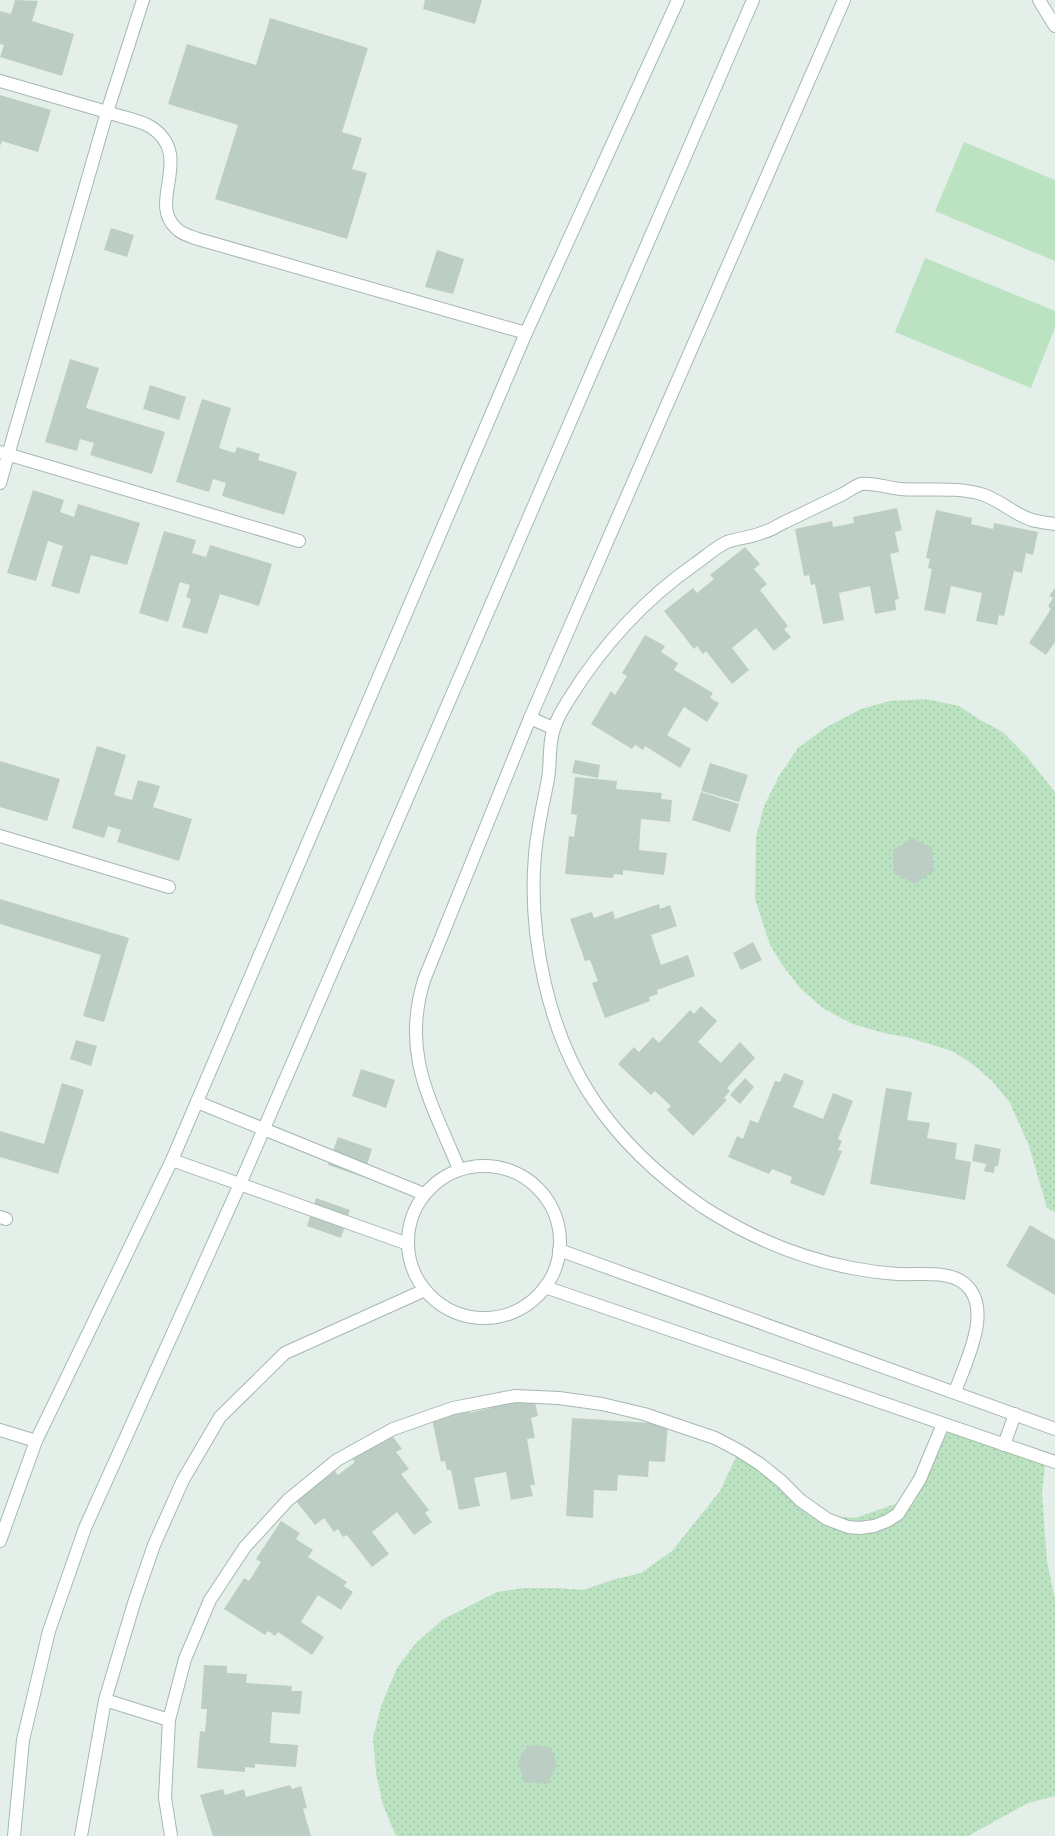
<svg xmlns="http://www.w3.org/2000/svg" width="1055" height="1836" viewBox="0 0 1055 1836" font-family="'Nunito Sans',sans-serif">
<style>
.grass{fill:url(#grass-dots)}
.pitch{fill:#bbe3c1}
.building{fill:#bccec4}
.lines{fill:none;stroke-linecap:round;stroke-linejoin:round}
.street-casing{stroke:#a6b8b0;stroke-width:14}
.secondary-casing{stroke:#a1bcb0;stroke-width:14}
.street{stroke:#fff;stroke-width:12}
.secondary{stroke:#fff;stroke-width:12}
</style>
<defs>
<pattern id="grass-dots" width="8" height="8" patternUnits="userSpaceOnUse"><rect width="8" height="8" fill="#bbe3c1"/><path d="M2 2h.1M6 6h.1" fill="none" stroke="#a0c4a6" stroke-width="1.8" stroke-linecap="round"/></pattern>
</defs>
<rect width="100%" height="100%" fill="#e4efe9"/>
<g class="grass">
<path d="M926,699L959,706L982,721L1003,732L1028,758L1055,792V1212L1047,1208L1029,1146L1010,1103L992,1081L974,1065L952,1051L910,1038L884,1033L853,1024L824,1009L801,989L783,966L770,945L755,899L756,837L764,806L779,776L798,748L825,728L861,709L890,701Z"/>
<path d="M954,1422L1046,1457L1042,1493L1047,1561L1055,1599V1796L1028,1803L968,1836H397L395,1834L383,1805L376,1773L373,1738L381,1706L397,1668L415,1644L442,1620L497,1592L523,1588H557L583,1590L612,1580L641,1573L672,1551L720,1491L736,1457L744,1450L829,1516L855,1518L901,1502L923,1475Z"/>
</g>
<g class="pitch">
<path d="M964,142L1055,180V261L935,211Z"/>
<path d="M925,258L1055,311V328L1031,388L895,332Z"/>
</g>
<g class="building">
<path d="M15,0L38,1L32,21L74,34L62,76L0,57L4,45L0,44V11L11,14Z"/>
<path d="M425,0H482L475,24L423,9Z"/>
<path d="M270,18L368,48L342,132L362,138L352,169L367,173L347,239L215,199L238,125L168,104L187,44L256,65Z"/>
<path d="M0,95L51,110L38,152L2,141L0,146Z"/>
<path d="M111,228L134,235L127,257L104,250Z"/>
<path d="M437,250L464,259L453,294L425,287Z"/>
<path d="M70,359L99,368L86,408L165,432L152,474L90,455L94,443L80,439L77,451L45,442Z"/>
<path d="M150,385L186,397L179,420L143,409Z"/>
<path d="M202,399L231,408L219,448L235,453L237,447L260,454L258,460L297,472L284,515L222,496L226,483L213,479L209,492L176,482Z"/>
<path d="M33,490L64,500L60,512L74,517L78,504L140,523L127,565L91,555L79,594L51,586L63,546L48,541L36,581L7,573Z"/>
<path d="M897,508L902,530L895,532L899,552L890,554L899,599L895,600L896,610L875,614L870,586L839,593L844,620L823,624L815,584L811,585L809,575L804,576L795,529L832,521L833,527L854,523L853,517Z"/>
<path d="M936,510L972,518L971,524L993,529L994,523L1038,532L1033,555L1026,553L1022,573L1014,571L1004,616L999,615L997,625L976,621L982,593L951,586L945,614L924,610L932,569L928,568L930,559L926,558Z"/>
<path d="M164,531L196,540L192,553L206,557L210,545L272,564L259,606L220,594L207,634L182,627L191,599L186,597L190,585L180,582L168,622L139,613Z"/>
<path d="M745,547L760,564L754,569L767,584L760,590L788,626L784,629L791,637L774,651L756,628L732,648L749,670L732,684L706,651L703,654L697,646L694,649L664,611L693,588L697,593L714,579L710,575Z"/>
<path d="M1055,588V642L1046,655L1029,643L1051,609L1048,606L1053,598L1049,596Z"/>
<path d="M645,635L665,646L661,652L678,663L674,670L713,693L710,698L719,703L707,722L684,707L667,735L691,749L680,768L645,746L643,750L635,745L632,749L591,724L611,691L615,695L627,676L622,673Z"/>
<path d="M97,746L126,755L114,795L132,800L138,780L160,786L153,807L192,819L179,861L117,842L121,830L108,826L104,838L72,828Z"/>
<path d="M575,760L600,765L598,778L572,773Z"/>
<path d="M0,761L60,779L47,821L0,807Z"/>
<path d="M710,763L748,775L739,802L701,791Z"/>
<path d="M575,777L617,781L616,789L662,793L661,799L672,800L670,822L641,819L639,850L667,853L664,875L623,870V875L614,874L613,878L565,874L569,836L574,837L577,815L571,814Z"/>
<path d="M701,792L739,804L730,832L692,820Z"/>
<path d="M912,838L932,848L934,871L915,884L894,873L893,850Z"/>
<path d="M0,899L129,938L104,1022L83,1016L101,955L0,924Z"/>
<path d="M659,904L660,909L670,905L677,926L651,935L661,965L688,955L695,976L657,990L658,994L649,997L650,1001L605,1018L592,983L598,981L590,960L585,961L570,919L592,912L594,918L613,911L615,919Z"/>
<path d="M753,942L762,960L741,970L733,953Z"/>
<path d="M701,1006L717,1021L698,1042L721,1063L740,1042L755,1058L727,1088L730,1091L724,1098L727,1100L693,1136L667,1110L671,1106L655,1091L651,1095L618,1064L634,1047L639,1052L653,1037L659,1043L690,1010L694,1014Z"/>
<path d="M76,1040L97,1046L91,1066L70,1059Z"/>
<path d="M361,1069L395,1080L386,1108L352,1096Z"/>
<path d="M784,1073L804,1081L793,1107L823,1119L833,1093L853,1101L838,1139L842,1141L838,1150L842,1151L824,1196L790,1183L792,1177L772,1169L769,1174L728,1157L737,1136L743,1139L750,1120L758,1123L775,1081L780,1082Z"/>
<path d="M745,1078L754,1087L740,1104L730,1095Z"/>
<path d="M62,1083L84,1090L58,1174L0,1157V1131L44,1144Z"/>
<path d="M886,1088L912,1092L907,1120L930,1123L927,1138L957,1143L955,1159L971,1162L965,1200L870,1184Z"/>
<path d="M338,1137L372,1149L363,1177L328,1165Z"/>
<path d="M975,1144L1001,1149L998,1166H995L994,1173L984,1171L986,1164L972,1161Z"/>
<path d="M316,1198L350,1210L341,1238L307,1226Z"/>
<path d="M1030,1225L1055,1240V1295L1006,1266Z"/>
<path d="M533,1394L538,1416L531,1418L535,1438L527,1439L535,1485H530L533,1496L511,1500L506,1472L474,1478L480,1506L459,1510L451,1470H447L445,1461L441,1462L431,1414L468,1407L469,1413L491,1408L489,1403Z"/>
<path d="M572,1418L668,1424L665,1462L649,1461L648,1477L618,1475L617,1491L594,1490L593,1518L566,1516Z"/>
<path d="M388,1430L402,1449L396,1452L409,1469L401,1474L429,1510L425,1513L432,1522L414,1535L397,1512L372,1532L389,1554L372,1567L347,1535L343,1537L338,1529L334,1532L324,1518L315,1525L296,1501L335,1471L338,1475L355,1462L352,1458Z"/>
<path d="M281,1521L300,1533L296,1539L313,1550L308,1557L347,1582L344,1586L353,1592L341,1610L318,1595L301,1622L324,1637L312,1655L278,1632L275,1636L268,1631L265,1635L224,1609L244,1578L249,1581L261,1562L256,1559Z"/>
<path d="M204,1665L227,1666V1673L247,1674L246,1683L292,1686L291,1691H302L300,1714L272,1712L270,1743L298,1745L296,1767L255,1764V1768L245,1767V1772L197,1768L200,1731L205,1732L207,1709H201Z"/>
<path d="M527,1745L551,1747L557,1766L547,1784L524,1782L518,1762Z"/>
<path d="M290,1785L292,1789L301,1786L307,1808L303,1809L311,1836H213L200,1795L223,1789L225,1795L244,1789L246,1797Z"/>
</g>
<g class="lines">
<defs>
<g id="street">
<path d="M1039,0L1055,26"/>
<path d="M0,81L107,112L143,0"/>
<path d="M0,452L299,541"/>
<path d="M0,483L107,112C120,117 140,120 151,127C195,156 147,202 176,228C181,234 190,236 198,239L526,333"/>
<path d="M530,718L553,728"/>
<path d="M0,836L169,887"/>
<path d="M197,1102L424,1194"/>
<path d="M172,1160L408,1244"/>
<circle cx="484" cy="1242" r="76"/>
<path d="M459,1169C431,1101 401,1055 424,980L530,718L844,0"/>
<path d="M0,1217L6,1219"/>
<path d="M559,1250L1055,1429"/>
<path d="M545,1287L1055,1462"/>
<path d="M955,1392C965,1363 994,1309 965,1284C948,1270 920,1275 898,1274C883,1273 867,1271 852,1268C799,1258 748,1236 703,1207C661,1178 621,1141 593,1099C548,1032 528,935 535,855C537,829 543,805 548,779C551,762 548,741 555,726C558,716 564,707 569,699C602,646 645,599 695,564C705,557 716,547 727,542C739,538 753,537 764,532C772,530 778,525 785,522C804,513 822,504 841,495C847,492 855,486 861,484C873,482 888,488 900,489C927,491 958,486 984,495C1001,501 1015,515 1032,520C1039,522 1048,523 1055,524"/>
<path d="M0,1430L36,1441"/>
<path d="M1004,1445L1015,1414"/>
<path d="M105,1700L169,1720"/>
<path d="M81,1836L105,1700L134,1603L154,1545L183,1480L220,1417L285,1353L425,1290"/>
<path d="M171,1836L165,1798L169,1720L185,1659L210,1600L245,1547L288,1500L337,1460L393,1429L453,1408L515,1396L559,1398L602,1404L644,1414L715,1438L738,1450L760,1464L781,1481L800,1500L827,1519L848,1527L860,1528L874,1526L887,1521L898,1514L920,1479L943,1424"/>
</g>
<g id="secondary">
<path d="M0,1541L36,1441L172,1160L526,333L678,0"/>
<path d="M14,1836L23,1740L49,1631L85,1528L240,1184L753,0"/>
</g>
</defs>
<use href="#street" class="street-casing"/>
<use href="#secondary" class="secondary-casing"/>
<use href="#street" class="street"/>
<use href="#secondary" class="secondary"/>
</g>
</svg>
